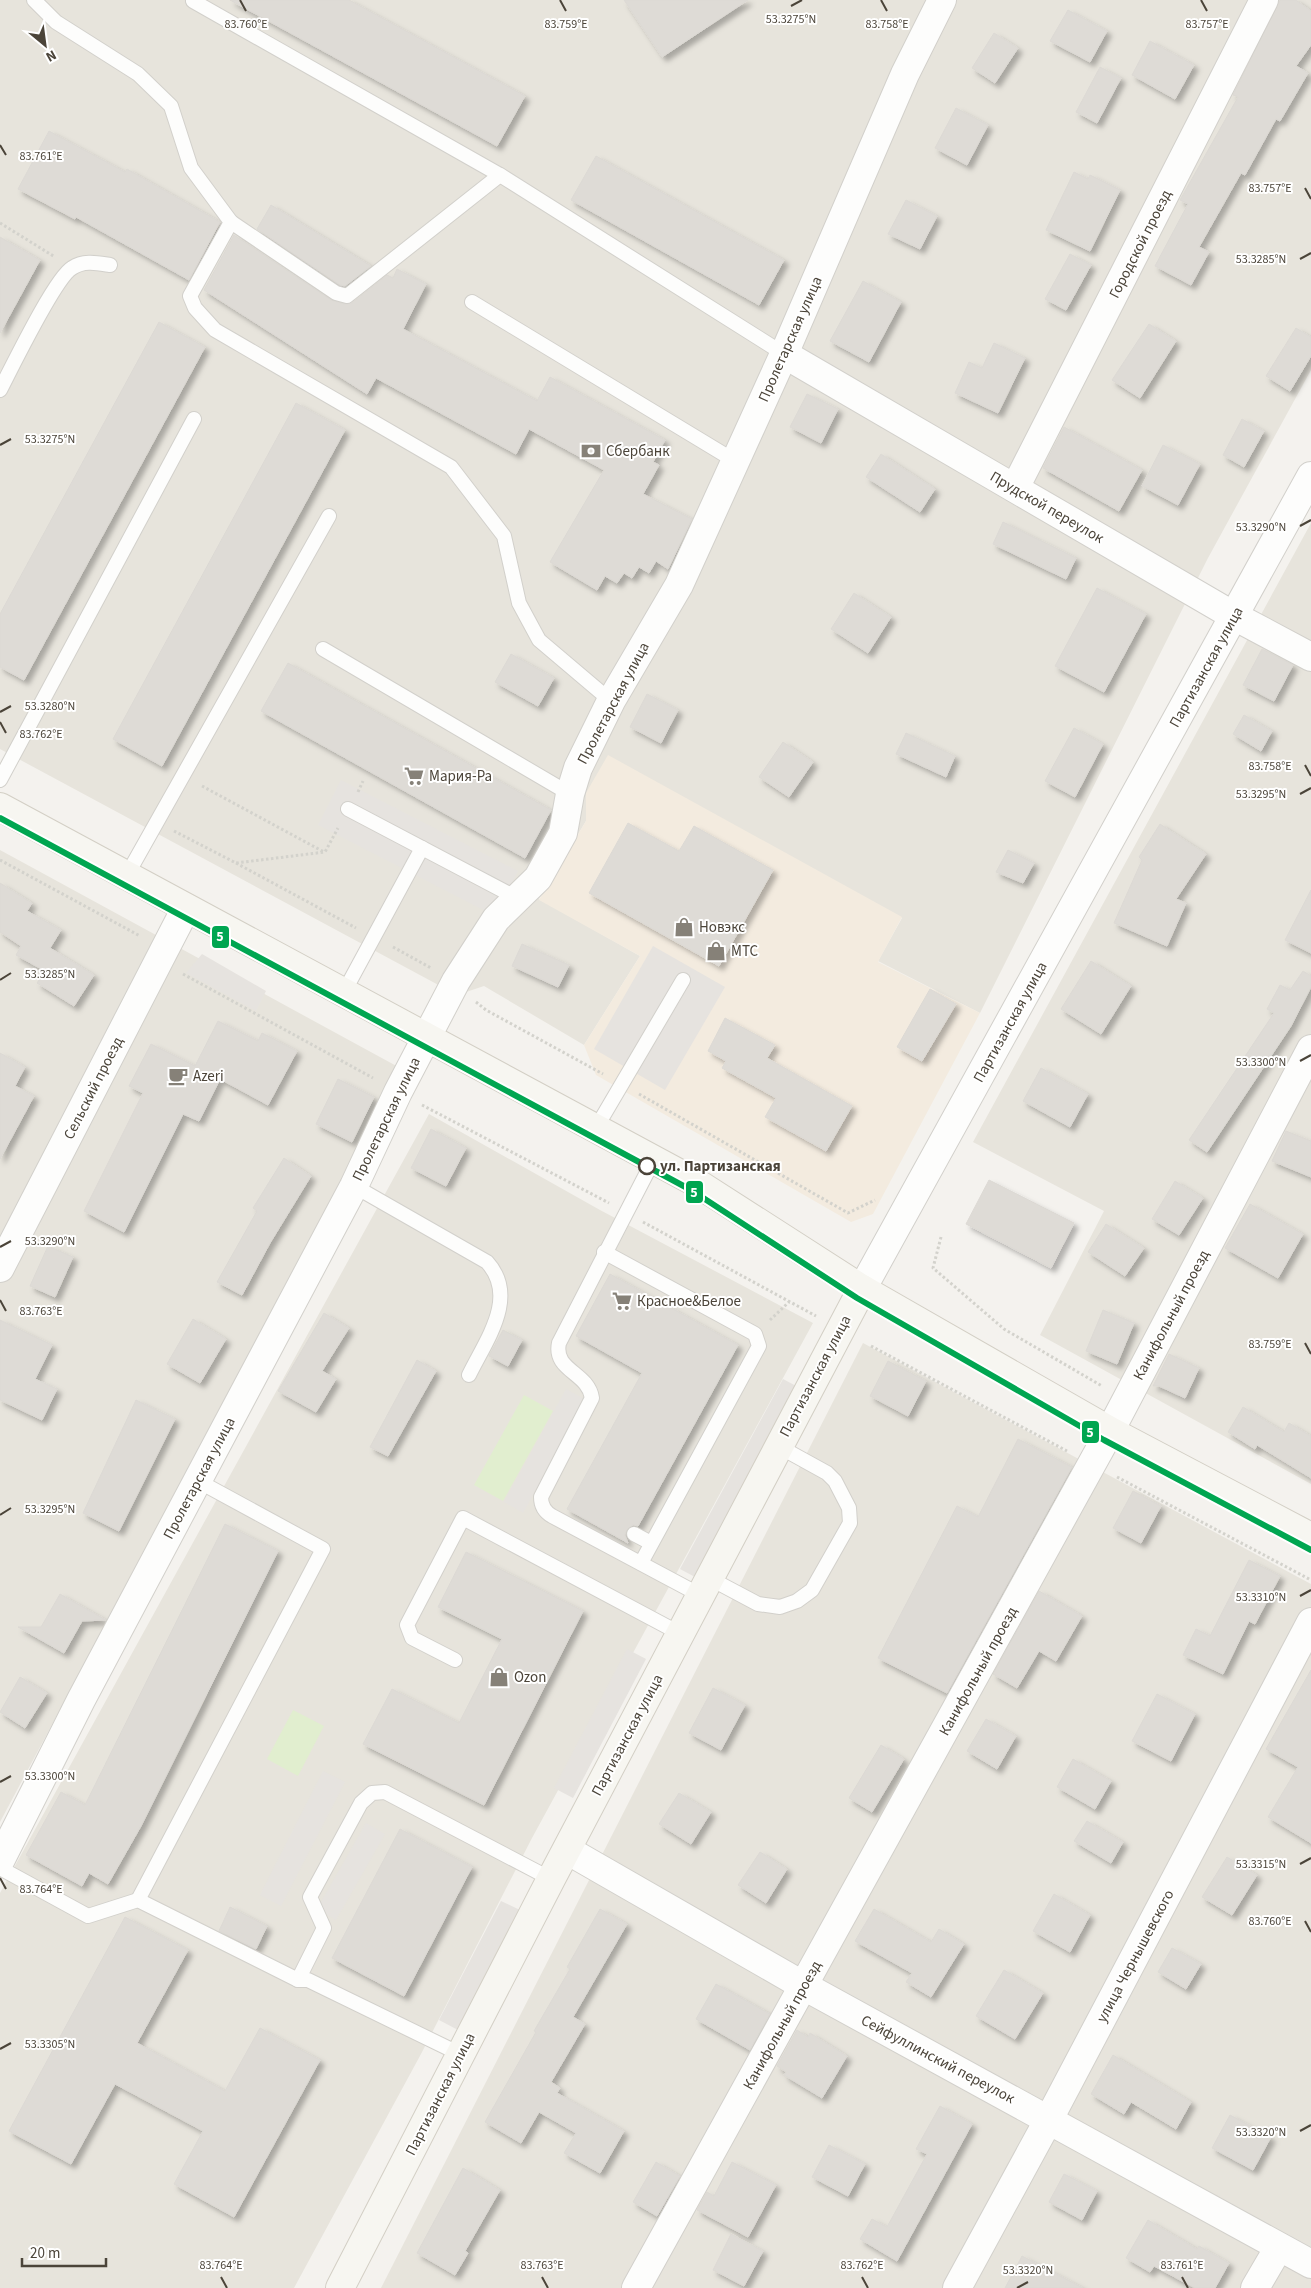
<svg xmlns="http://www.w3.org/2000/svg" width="1311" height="2288" viewBox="0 0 1311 2288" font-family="'Source Sans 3',sans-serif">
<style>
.residential{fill:#e7e4dc}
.commercial{fill:#f3ebdf}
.green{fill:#e1eecf}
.parking{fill:#e6e3df}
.building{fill:#dedbd6;stroke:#dcd9d4;filter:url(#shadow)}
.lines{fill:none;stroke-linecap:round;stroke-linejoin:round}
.lane-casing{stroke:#d2d0cb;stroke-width:16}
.street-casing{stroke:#d2d0cb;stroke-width:30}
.secondary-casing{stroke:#d3cfc5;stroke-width:30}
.path{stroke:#d3d2cc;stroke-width:3;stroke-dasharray:2.5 2.5;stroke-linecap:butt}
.lane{stroke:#fdfdfc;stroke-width:14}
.street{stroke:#fdfdfc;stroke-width:28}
.secondary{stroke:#f7f6f1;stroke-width:28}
.tram-1-casing{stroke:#fff;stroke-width:10}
.tram-1{stroke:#00a651;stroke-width:6}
.ticks{fill:none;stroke:#4b4439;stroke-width:2}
.stop-dot{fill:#fff;stroke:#4b4439;stroke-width:2.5}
.labels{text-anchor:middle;stroke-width:4;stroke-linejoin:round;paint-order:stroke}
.street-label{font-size:15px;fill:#4b4439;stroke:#fff}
.poi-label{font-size:15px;fill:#4b4439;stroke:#fff;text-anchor:start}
.stop-label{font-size:15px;font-weight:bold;fill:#4b4439;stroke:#fff;text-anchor:start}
.ticks-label{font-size:12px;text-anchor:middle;fill:#4b4439;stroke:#fff;stroke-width:4;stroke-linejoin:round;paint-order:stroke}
.line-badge{stroke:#fff;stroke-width:2}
.badge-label{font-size:14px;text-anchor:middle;font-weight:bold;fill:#fff}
</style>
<defs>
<filter id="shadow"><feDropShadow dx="4.5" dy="4.5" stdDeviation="2.5" flood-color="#0004"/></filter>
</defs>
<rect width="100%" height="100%" fill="#f4f2ee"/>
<g class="residential">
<path d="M0,0H1311V370L1208,558L980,1013L878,961L902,918L586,793V821L539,899L640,956L584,1045L484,986L457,995L0,749Z"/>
<path d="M1311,523V1484L1040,1335L1104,1211L973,1142Z"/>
<path d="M0,850L402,1069L0,1822Z"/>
<path d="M429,1114L600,1210L813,1323L532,1838L421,2054L294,2288H0V1893Z"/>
<path d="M863,1343L1311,1584V2288H381Z"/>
</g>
<path class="commercial" d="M608,755L902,917L878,962L980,1013L873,1214L851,1222L596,1075L584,1045L640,956L539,900L586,821V793Z"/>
<g class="green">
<path d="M524,1395L553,1411L503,1501L474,1485Z"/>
<path d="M293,1710L324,1726L298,1776L267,1759Z"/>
</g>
<g class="parking">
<path d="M341,780L518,871L495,916L318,825Z"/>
<path d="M653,946L725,987L665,1090L594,1049Z"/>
<path d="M202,954L266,991L256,1011L186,973Z"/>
<path d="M783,1379L798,1387L695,1577L680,1569Z"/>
<path d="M566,1389L586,1400L523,1513L504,1502Z"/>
<path d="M627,1649L646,1659L573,1798L554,1788Z"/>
<path d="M323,1771L345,1782L281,1906L260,1895Z"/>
<path d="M366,1823L385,1834L336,1920L317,1909Z"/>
<path d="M501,1901L520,1910L458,2030L439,2020Z"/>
</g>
<g class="building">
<path d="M230,0H349L525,96L497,146Z"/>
<path d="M624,0H748L662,57Z"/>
<path d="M1280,0H1296L1311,11V45L1296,66L1308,73L1280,121L1276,119L1245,175L1241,173L1199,247L1209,252L1191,285L1155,266L1188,204L1180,200L1238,97L1233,95Z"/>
<path d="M1068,10L1107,31L1090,62L1050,41Z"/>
<path d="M994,33L1018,48L995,83L972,68Z"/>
<path d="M1150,41L1194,65L1175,99L1132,75Z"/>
<path d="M1100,67L1121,78L1097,123L1076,112Z"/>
<path d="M956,108L988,125L967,165L935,148Z"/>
<path d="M49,131L125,172L127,169L220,222L189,280L76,217L75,219L18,189Z"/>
<path d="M596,156L784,260L759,305L571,200Z"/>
<path d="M1074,172L1088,179L1090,175L1120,190L1090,251L1046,230Z"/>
<path d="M906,200L937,216L920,249L888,234Z"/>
<path d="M271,205L371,266L345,286L340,285L257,229Z"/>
<path d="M234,235L331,300L345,304L352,303L387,275L393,278L397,269L426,284L403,329L537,401L550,377L665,440L653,462L659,465L643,494L692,519L668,569L656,561L649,573L639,567L632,578L624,573L617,583L605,576L597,590L550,562L604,470L529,429L516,454L376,378L367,394L204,290Z"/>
<path d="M0,237L40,260L0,333Z"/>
<path d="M1070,254L1091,265L1066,310L1045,299Z"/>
<path d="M863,281L901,302L869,362L830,341Z"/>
<path d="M159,322L205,347L24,680L0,667V614Z"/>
<path d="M1149,324L1176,341L1140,398L1112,380Z"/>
<path d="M1296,328L1311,337V356L1290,391L1266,376Z"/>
<path d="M994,343L1025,358L998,413L955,393L969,362L982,368Z"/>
<path d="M807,394L838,409L821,443L790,427Z"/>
<path d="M296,403L345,430L162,766L113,739Z"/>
<path d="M1242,419L1264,431L1244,467L1223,455Z"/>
<path d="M1064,427L1142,470L1119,511L1043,468Z"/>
<path d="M1163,445L1200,464L1178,505L1142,486Z"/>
<path d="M881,454L935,489L920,512L866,477Z"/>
<path d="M1003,522L1076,558L1066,579L993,544Z"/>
<path d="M1097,588L1146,614L1104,692L1055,666Z"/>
<path d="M854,593L891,617L868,653L831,629Z"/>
<path d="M1262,649L1293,665L1274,701L1243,685Z"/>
<path d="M511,654L554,678L538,706L495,682Z"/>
<path d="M288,663L551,810L525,858L261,711Z"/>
<path d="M647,694L678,710L661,743L630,727Z"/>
<path d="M1244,715L1272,731L1261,751L1233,734Z"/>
<path d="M1074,728L1103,744L1075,797L1045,781Z"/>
<path d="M906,733L955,756L946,777L896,754Z"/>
<path d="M783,742L813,762L789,797L759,777Z"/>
<path d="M628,823L679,851L694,826L773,870L719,966L589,893Z"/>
<path d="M1160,824L1206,854L1176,899L1186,903L1167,946L1114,923L1142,860L1139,857Z"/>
<path d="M1008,850L1034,863L1023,883L996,872Z"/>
<path d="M0,883L32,903L27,911L61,930L50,948L94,975L74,1006L37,983L45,971L16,955L21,946L0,932Z"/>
<path d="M1311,890V953L1285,940Z"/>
<path d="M522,944L569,965L558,987L512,966Z"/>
<path d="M1091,961L1131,986L1101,1034L1061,1009Z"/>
<path d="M1303,971L1311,976V987L1291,1026L1207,1152L1189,1140L1274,1013L1267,1009L1280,985L1290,990Z"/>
<path d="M930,989L956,1004L922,1061L897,1047Z"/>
<path d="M725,1018L775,1045L767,1058L852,1106L826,1151L765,1117L776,1098L722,1068L726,1061L708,1051Z"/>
<path d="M218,1021L258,1041L262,1033L297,1051L268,1105L220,1079L199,1121L183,1114L124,1232L84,1211L143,1093L129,1086L151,1044L195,1066Z"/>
<path d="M0,1053L25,1067L15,1086L34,1096L0,1159Z"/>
<path d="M1041,1068L1088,1094L1070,1127L1023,1101Z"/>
<path d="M338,1079L374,1097L352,1142L316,1124Z"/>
<path d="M431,1129L466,1148L446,1186L411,1168Z"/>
<path d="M1286,1131L1311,1141V1177L1272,1161Z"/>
<path d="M284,1158L311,1176L270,1243L242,1295L217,1282L257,1211L253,1208Z"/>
<path d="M989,1180L1074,1223L1051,1268L966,1224Z"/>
<path d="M1175,1181L1203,1198L1179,1235L1152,1219Z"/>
<path d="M1250,1204L1303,1234L1278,1278L1225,1248Z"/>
<path d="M1106,1224L1144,1248L1125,1276L1088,1252Z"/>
<path d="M48,1246L73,1257L55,1297L30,1286Z"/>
<path d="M610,1274L738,1345L638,1526L633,1525L627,1530L625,1535L628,1543L567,1509L642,1373L576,1336Z"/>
<path d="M1103,1310L1134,1323L1117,1364L1086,1351Z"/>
<path d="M324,1313L349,1328L322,1371L336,1379L316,1412L278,1391Z"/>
<path d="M193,1319L226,1339L200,1383L167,1364Z"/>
<path d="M0,1320L52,1345L35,1379L57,1389L42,1420L0,1400Z"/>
<path d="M503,1330L522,1340L508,1366L489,1356Z"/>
<path d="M1169,1354L1199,1368L1185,1398L1159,1386H1153Z"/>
<path d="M417,1360L436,1371L388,1456L370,1447Z"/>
<path d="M888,1361L926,1381L908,1416L870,1396Z"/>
<path d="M136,1400L175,1419L119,1531L83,1513Z"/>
<path d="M1243,1407L1284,1432L1289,1423L1311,1436V1478L1257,1445L1255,1449L1228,1432Z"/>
<path d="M1018,1439L1072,1467L947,1693L878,1658L957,1506L978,1517Z"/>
<path d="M1133,1491L1161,1506L1141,1543L1113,1528Z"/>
<path d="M225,1524L278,1551L141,1826L108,1884L89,1873L82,1886L26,1855L61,1792L85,1805Z"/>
<path d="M466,1552L583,1611L484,1805L363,1744L392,1689L459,1723L502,1639L438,1607Z"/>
<path d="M1249,1560L1280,1576L1255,1624L1249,1621L1223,1674L1183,1655L1196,1629L1210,1636Z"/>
<path d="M1039,1591L1082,1616L1056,1661L1039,1651L1017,1688L993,1674Z"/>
<path d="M60,1594L106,1620L82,1621L64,1653L18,1627H41Z"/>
<path d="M1311,1670V1843L1268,1817L1298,1767L1266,1749Z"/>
<path d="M20,1677L47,1693L25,1728L0,1712Z"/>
<path d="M713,1688L745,1705L721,1750L689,1733Z"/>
<path d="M1157,1694L1195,1714L1171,1761L1132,1741Z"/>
<path d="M986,1719L1016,1736L997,1769L967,1751Z"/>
<path d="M881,1745L904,1759L872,1812L849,1798Z"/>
<path d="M1073,1759L1111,1781L1095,1809L1057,1787Z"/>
<path d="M679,1793L711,1812L691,1844L659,1824Z"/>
<path d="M1087,1821L1123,1842L1111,1863L1074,1841Z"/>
<path d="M400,1829L472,1867L404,1996L332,1958Z"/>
<path d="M760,1852L787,1869L766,1903L738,1885Z"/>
<path d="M1227,1857L1257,1875L1232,1915L1202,1897Z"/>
<path d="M1054,1894L1090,1915L1070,1952L1033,1931Z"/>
<path d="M230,1907L267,1926L256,1949L219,1931Z"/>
<path d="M600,1909L627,1924L573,2017L585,2024L551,2082L560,2088L557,2093L624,2131L600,2173L564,2153L576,2133L539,2112L521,2143L485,2122L536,2032L534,2031L570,1969L567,1967Z"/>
<path d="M874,1909L931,1942L939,1929L964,1944L931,1997L906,1982L912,1973L855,1941Z"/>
<path d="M125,1917L188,1950L137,2043L225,2091L260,2028L320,2060L234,2217L174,2184L203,2131L115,2084L71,2164L9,2131Z"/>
<path d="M1172,1948L1201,1964L1186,1989L1158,1972Z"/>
<path d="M1004,1970L1043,1993L1015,2039L976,2016Z"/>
<path d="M716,1984L770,2014L750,2050L696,2019Z"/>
<path d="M797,2030L808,2037L810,2033L847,2056L822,2098L784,2075L786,2072L777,2066Z"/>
<path d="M1113,2055L1191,2102L1176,2129L1131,2102L1124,2114L1091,2094Z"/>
<path d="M940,2106L972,2124L897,2261L860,2239L872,2219L887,2227L927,2154L916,2149Z"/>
<path d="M1230,2115L1271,2137L1253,2170L1212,2148Z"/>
<path d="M829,2145L865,2164L848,2196L812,2177Z"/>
<path d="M656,2162L680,2176L657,2216L633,2202Z"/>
<path d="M732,2162L776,2185L748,2237L697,2210L707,2192L714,2196Z"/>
<path d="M463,2168L500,2190L465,2251L468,2253L455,2275L417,2253Z"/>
<path d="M1064,2174L1097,2191L1082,2220L1049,2202Z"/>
<path d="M1148,2220L1197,2249L1199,2246L1229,2263L1215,2288H1195L1154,2266L1150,2272L1126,2258Z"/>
<path d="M731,2234L763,2251L744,2286L713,2270Z"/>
<path d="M1022,2256L1083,2288H1005Z"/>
</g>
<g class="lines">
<defs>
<g id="lane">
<path d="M34,0L56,22L138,74L171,106L191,168L231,222L190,296L195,308L215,330L451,467L504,536L519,603L539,640L611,701"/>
<path d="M193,1L500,175L784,354"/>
<path d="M231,222L336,293L347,296L500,175"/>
<path d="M472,302L735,461"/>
<path d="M0,390C12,367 55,278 72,268C84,260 97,263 110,265"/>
<path d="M323,649L570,794"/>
<path d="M0,780L194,419"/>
<path d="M348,809L517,898"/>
<path d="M127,875L329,516"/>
<path d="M344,992L422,848"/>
<path d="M596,1128L683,980"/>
<path d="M654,1159L559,1343C553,1371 588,1372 592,1398L541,1497C541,1506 545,1512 552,1516L700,1595"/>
<path d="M354,1186L487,1262C519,1297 486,1340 469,1375"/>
<path d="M604,1252L755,1334L759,1346L641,1563"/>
<path d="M634,1534L651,1543"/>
<path d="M709,1578L758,1604L780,1607L797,1601L812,1590L850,1523L849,1508L835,1481L827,1473L778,1446"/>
<path d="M455,1660L412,1638L407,1625L463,1518L681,1634"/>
<path d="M0,1868L88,1916L138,1900L298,1980H308L460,2054"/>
<path d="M138,1900L323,1549L198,1481"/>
<path d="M298,1980L324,1928L310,1897L361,1803L372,1793L385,1792L551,1879"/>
</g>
<g id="street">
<path d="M784,354L1234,616L1311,657"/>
<path d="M1015,488L1264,0"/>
<path d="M0,1268L186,908"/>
<path d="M862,1289L1311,476"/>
<path d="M567,1850L804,1986L1311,2264"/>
<path d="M0,1861L81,1700L354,1186L398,1092L456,981L496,919L538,878L563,833L570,794L578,768L611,701L679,585L784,354L905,74L942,0"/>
<path d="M636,2288L1110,1431L1311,1049"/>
<path d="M957,2288L1049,2119L1311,1622"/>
<path d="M1255,2288L1279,2247"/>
</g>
<g id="secondary">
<path d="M0,807L697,1183L862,1289L1110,1431L1311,1537"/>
<path d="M340,2288L551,1879L862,1289"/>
</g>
</defs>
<use href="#lane" class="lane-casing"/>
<use href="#street" class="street-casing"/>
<use href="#secondary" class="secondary-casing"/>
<g class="path">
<path d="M0,223L55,257"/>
<path d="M202,786L324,852"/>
<path d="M358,792L363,781"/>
<path d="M174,831L236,863L325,852L338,828"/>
<path d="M0,860L140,936"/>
<path d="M236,863L356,928"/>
<path d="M393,947L431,968"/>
<path d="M183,974L373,1078"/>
<path d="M476,1002L486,1010L603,1074"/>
<path d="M639,1094L848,1213L875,1200"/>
<path d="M422,1105L609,1203"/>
<path d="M643,1222L816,1316"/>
<path d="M941,1237L933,1268L1004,1329L1102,1386"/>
<path d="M770,1320L789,1302"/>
<path d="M871,1346L1067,1451"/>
<path d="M1117,1477L1311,1580"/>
</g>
<use href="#lane" class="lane"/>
<use href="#street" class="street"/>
<use href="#secondary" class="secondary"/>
<defs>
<path id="tram-1" d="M0,818L691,1190L857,1298L1104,1440L1311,1550"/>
</defs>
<use href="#tram-1" class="tram-1-casing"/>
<use href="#tram-1" class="tram-1"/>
</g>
<path class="ticks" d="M240,0L246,11M560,0L566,11M881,0L887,11M1201,0L1207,11M791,6L802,0M0,145L6,155M1305,188L1311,199M1300,259L1311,253M0,445L11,439M1300,526L1311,520M0,712L11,706M0,722L6,733M1305,765L1311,776M1300,794L1311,788M0,980L11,973M1300,1061L1311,1055M0,1247L11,1241M0,1300L6,1311M1305,1343L1311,1354M0,1515L11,1508M1300,1596L1311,1590M0,1782L11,1776M1300,1864L1311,1858M0,1878L6,1889M1305,1921L1311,1932M0,2049L11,2043M1300,2131L1311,2125M221,2277L227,2288M542,2277L548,2288M862,2277L868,2288M1182,2277L1188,2288M1017,2288L1028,2282"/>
<defs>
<symbol id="bank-bare" viewBox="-9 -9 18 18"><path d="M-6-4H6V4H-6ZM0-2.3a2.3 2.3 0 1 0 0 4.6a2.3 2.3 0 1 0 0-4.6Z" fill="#868178" stroke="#fff" stroke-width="2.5" paint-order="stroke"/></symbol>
<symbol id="supermarket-bare" viewBox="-9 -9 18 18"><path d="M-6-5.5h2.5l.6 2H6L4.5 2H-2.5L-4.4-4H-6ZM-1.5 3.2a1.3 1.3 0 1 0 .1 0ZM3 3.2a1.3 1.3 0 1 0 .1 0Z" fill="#868178" stroke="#fff" stroke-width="2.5" paint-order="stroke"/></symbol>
<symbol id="shop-bare" viewBox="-9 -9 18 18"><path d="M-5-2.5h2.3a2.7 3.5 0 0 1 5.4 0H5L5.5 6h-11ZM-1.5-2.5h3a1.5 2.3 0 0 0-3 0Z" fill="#868178" stroke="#fff" stroke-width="2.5" paint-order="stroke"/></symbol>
<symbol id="cafe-bare" viewBox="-9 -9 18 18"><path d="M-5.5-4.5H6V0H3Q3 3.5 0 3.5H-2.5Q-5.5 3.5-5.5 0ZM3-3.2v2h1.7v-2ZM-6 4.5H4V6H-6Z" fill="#868178" stroke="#fff" stroke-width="2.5" paint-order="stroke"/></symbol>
</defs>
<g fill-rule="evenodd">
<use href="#bank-bare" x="577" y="437" width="28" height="28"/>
<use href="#supermarket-bare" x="400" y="762" width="28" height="28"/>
<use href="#shop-bare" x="670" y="913" width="28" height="28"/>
<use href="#shop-bare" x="702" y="937" width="28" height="28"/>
<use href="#cafe-bare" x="164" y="1062" width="28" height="28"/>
<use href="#supermarket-bare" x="608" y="1287" width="28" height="28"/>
<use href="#shop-bare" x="485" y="1663" width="28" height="28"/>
</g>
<circle class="stop-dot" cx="647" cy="1166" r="8"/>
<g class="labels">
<g class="street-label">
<text transform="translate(1140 244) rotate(-63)" y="5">Городской проезд</text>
<text transform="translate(790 339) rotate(-66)" y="5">Пролетарская улица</text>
<text transform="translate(1047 507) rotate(30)" y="5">Прудской переулок</text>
<text transform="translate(1206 667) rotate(-61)" y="5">Партизанская улица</text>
<text transform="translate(613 703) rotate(-62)" y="5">Пролетарская улица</text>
<text transform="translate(1010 1022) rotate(-61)" y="5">Партизанская улица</text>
<text transform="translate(93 1088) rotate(-63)" y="5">Сельский проезд</text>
<text transform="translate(386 1119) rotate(-64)" y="5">Пролетарская улица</text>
<text transform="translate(1171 1315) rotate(-62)" y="5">Канифольный проезд</text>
<text transform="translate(815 1376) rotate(-62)" y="5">Партизанская улица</text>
<text transform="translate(199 1478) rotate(-62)" y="5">Пролетарская улица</text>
<text transform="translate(978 1671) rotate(-61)" y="5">Канифольный проезд</text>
<text transform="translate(627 1735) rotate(-62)" y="5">Партизанская улица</text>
<text transform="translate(1135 1956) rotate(-62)" y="5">улица Чернышевского</text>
<text transform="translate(782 2025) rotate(-61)" y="5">Канифольный проезд</text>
<text transform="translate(938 2059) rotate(28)" y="5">Сейфуллинский переулок</text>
<text transform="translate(440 2094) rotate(-63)" y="5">Партизанская улица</text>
</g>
<g class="poi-label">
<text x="606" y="456">Сбербанк</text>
<text x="429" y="781">Мария-Ра</text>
<text x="699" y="932">Новэкс</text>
<text x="731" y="956">МТС</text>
<text x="193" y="1081">Azeri</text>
<text x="637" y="1306">Красное&amp;Белое</text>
<text x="514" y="1682">Ozon</text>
</g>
<g class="stop-label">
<text x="660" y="1171">ул. Партизанская</text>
</g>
</g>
<g class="ticks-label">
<text x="791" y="23">53.3275°N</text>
<text x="246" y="28">83.760°E</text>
<text x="566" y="28">83.759°E</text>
<text x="887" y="28">83.758°E</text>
<text x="1207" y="28">83.757°E</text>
<text x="41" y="160">83.761°E</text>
<text x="1270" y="192">83.757°E</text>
<text x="1261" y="263">53.3285°N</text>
<text x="50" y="443">53.3275°N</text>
<text x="1261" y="531">53.3290°N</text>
<text x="50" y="710">53.3280°N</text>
<text x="41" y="738">83.762°E</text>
<text x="1270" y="770">83.758°E</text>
<text x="1261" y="798">53.3295°N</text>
<text x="50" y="978">53.3285°N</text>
<text x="1261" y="1066">53.3300°N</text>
<text x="50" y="1245">53.3290°N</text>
<text x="41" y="1315">83.763°E</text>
<text x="1270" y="1348">83.759°E</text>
<text x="50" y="1513">53.3295°N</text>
<text x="1261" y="1601">53.3310°N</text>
<text x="50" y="1780">53.3300°N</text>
<text x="1261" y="1868">53.3315°N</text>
<text x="41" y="1893">83.764°E</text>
<text x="1270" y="1925">83.760°E</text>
<text x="50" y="2048">53.3305°N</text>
<text x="1261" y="2136">53.3320°N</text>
<text x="221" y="2269">83.764°E</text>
<text x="542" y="2269">83.763°E</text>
<text x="862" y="2269">83.762°E</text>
<text x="1182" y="2269">83.761°E</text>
<text x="1028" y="2274">53.3320°N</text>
</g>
<g class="line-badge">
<rect x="211" y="925" width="19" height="24" rx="5" fill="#00a651"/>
<rect x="685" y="1180" width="19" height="24" rx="5" fill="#00a651"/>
<rect x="1081" y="1420" width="19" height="24" rx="5" fill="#00a651"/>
</g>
<g class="badge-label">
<text x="220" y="941">5</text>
<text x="694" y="1197">5</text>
<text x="1090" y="1437">5</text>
</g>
<g transform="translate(45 45) rotate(151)" stroke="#ffffff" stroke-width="4" paint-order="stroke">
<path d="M0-4L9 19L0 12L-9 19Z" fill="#4b4439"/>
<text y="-8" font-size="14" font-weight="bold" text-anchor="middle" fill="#4b4439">N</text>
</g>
<path d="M22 2258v8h84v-8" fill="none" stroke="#4b4439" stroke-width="2.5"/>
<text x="30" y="2258" font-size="15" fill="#4b4439" stroke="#ffffff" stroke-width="4" paint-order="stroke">20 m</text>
</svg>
